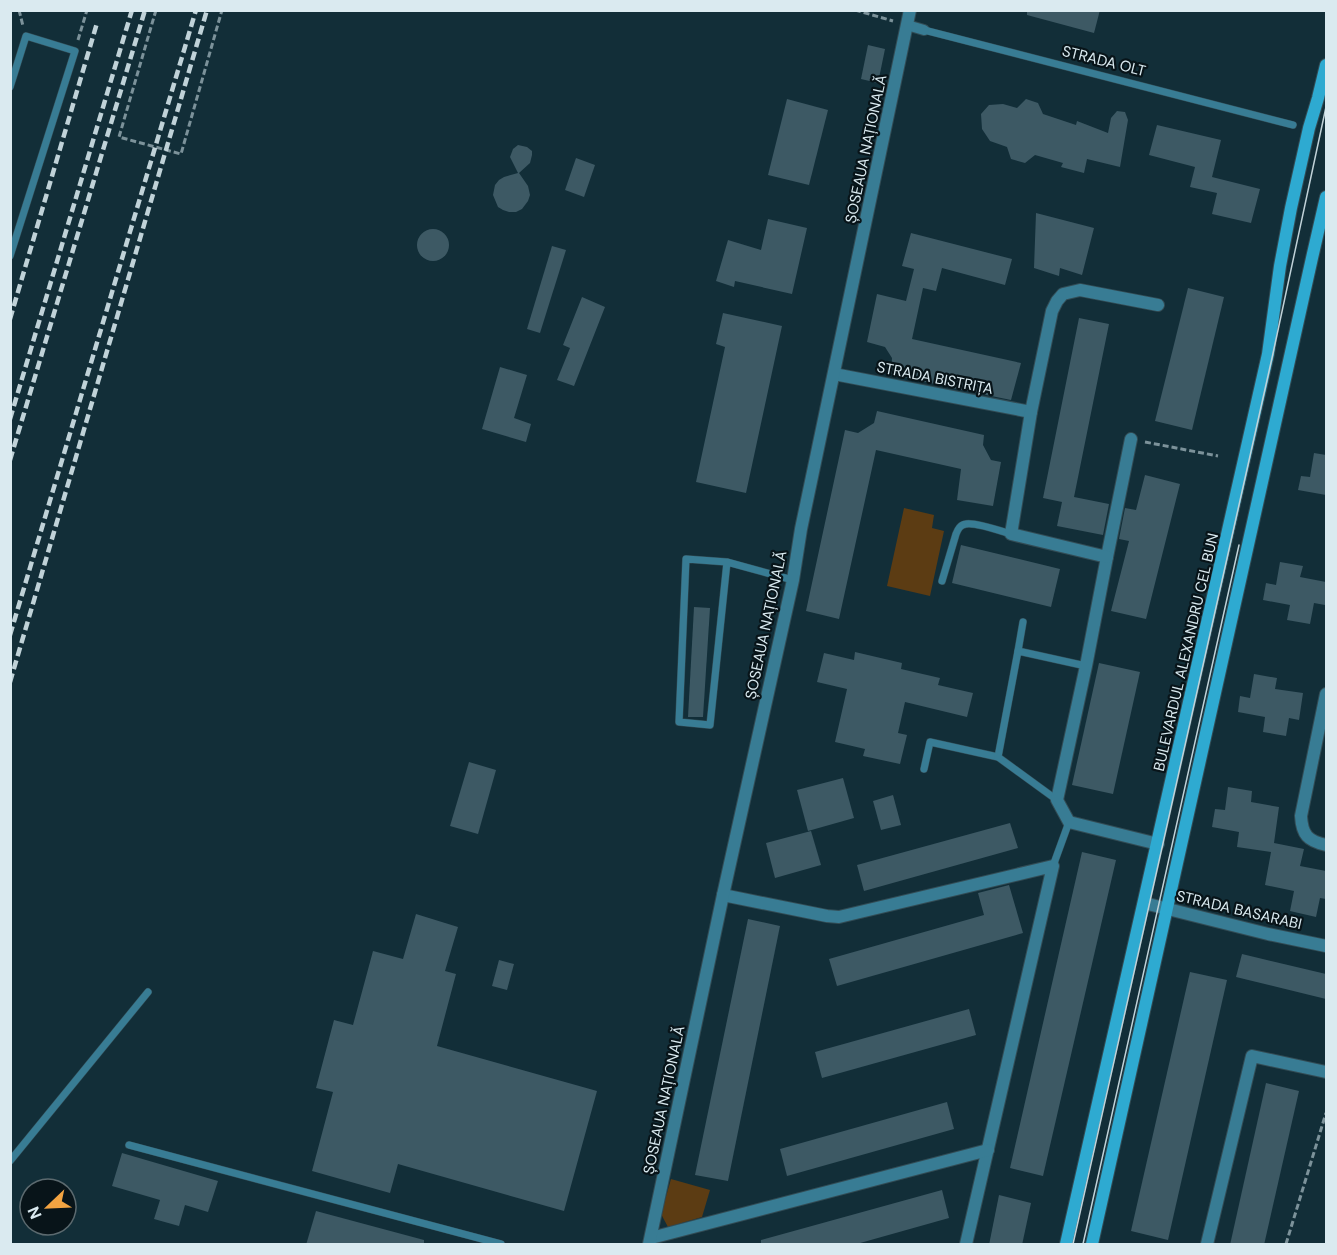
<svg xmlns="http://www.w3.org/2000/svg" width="1337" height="1255" viewBox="0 0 1337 1255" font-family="'DM Sans',sans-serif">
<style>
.green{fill:#5c3c13}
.building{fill:#3d5964}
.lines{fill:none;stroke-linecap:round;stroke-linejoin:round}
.service-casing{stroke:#324c55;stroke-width:8}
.pedestrian-casing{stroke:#324c55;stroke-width:12}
.minor-casing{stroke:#324c55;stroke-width:14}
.tertiary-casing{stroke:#324c55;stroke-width:14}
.secondary-casing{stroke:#324c55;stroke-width:14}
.path{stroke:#7c929a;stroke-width:3;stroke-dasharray:6 3;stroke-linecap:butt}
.service{stroke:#387c94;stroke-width:7}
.pedestrian{stroke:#387c94;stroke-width:10}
.minor{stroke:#387c94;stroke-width:12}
.tertiary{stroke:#387c94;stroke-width:12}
.secondary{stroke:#2eaad1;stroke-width:12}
.tram{stroke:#c0d2d8;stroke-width:1.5}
.rail{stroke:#c0d2d8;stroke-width:4.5;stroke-dasharray:9 4.5;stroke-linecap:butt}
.labels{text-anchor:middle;stroke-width:4.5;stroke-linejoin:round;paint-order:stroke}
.street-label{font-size:15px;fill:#daeaf0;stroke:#081419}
</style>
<rect width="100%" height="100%" fill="#122e38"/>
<g class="green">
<path d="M904,508L934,515L932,528L944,531L930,596L887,586Z"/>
<path d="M671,1179L710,1190L702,1217L668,1227L661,1214Z"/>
</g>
<g class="building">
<path d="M1027,10H1100L1094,33L1027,15Z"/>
<path d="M868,45L885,49L878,83L861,79Z"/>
<path d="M787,99L828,110L809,185L768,175Z"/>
<path d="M1026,99L1038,103L1043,114L1076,125L1077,121L1108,133L1111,118L1117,111L1125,112L1128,120L1120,167L1087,159L1084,173L1061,167L1063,163L1035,155L1025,163L1011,159L1007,147L990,141L982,129L981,114L989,105L1003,104L1017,108Z"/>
<path d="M1157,125L1221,140L1212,177L1260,189L1251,223L1212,214L1217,193L1190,187L1195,167L1149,155Z"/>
<path d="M518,145L527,147L532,151V155L530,163L519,173L528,186L530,195L528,201L522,209L516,212H509L503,210L498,207L493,195L495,185L499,180L504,177L518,173L510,157L513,149Z"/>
<path d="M576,158L595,165L584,197L565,190Z"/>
<path d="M1036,213L1094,228L1082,275L1060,268L1059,276L1034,268Z"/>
<path d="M768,219L807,228L792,294L735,281L734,287L716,281L728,240L761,250Z"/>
<circle cx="433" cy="245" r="16"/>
<path d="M911,233L1012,259L1005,285L942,268L936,291L923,288L912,339L1021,363L1011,400L957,389L891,374L892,358L885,347L867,342L877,294L906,301L914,269L902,266Z"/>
<path d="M552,246L566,250L540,333L527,329Z"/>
<path d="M1188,288L1224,297L1192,430L1155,421Z"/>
<path d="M582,297L605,307L574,386L557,380L570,348L563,345Z"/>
<path d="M723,313L782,326L746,493L696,482L725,347L716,344Z"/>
<path d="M1079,318L1109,324L1074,497L1109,504L1103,535L1057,526L1062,502L1043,498Z"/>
<path d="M500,367L527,375L514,418L531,424L526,442L482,429Z"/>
<path d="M877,411L984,435L983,445L991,460L1001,462L993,506L957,500L961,469L876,450L839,619L806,611L845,430L858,433L874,423Z"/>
<path d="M1314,453L1326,455V495L1298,490L1301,476L1310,477Z"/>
<path d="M1145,475L1180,484L1146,619L1111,611L1129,541L1119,539L1125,508L1136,510Z"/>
<path d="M961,545L1060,569L1051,607L952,583Z"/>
<path d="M1280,562L1303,566L1300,577L1326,582L1325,605L1314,603L1310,624L1287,620L1290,605L1263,600L1266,583L1276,585Z"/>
<path d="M694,607L710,608L703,717H688Z"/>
<path d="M855,652L902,663L901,669L940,678L938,685L973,693L967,717L905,702L898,733L907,735L900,764L863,756L865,749L835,742L847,689L817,682L824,653L854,660Z"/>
<path d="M1099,663L1140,672L1113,794L1072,785Z"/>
<path d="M1254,674L1277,678L1275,689L1303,693L1299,720L1289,718L1286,736L1263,732L1265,717L1238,712L1240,696L1250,698Z"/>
<path d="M469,762L496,770L478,834L450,826Z"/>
<path d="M843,778L854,818L808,831L797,790Z"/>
<path d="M1228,787L1252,791L1251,802L1279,807L1274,843L1304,849L1300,866L1326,871V899L1320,898L1316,917L1290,911L1294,891L1265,885L1271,852L1237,847L1239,832L1212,827L1215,809L1225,810Z"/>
<path d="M893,795L901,825L881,830L873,801Z"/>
<path d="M1010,823L1018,848L864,891L857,865Z"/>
<path d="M811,831L821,865L775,878L766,843Z"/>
<path d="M1082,852L1116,860L1043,1176L1010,1168Z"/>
<path d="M1009,885L1023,933L837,986L829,959L984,915L978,893Z"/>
<path d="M416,914L458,927L445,971L456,974L437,1046L597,1091L564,1211L398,1164L390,1193L312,1171L333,1092L316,1088L334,1020L353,1025L373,951L403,959Z"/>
<path d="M748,919L780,926L728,1181L695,1175Z"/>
<path d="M1242,954L1326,974V999L1236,977Z"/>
<path d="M499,960L514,964L507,990L492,986Z"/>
<path d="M1190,972L1227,980L1168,1240L1131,1231Z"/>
<path d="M969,1009L976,1035L822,1078L815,1052Z"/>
<path d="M1266,1083L1299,1091L1264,1245H1230Z"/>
<path d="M947,1102L954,1129L787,1176L780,1149Z"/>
<path d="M122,1153L218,1181L208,1212L185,1205L179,1226L154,1219L160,1200L112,1186Z"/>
<path d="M942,1190L949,1218L853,1245H761V1240Z"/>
<path d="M999,1195L1031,1203L1022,1245H989Z"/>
<path d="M316,1211L424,1240V1245H306Z"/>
</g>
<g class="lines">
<defs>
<g id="service">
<path d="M924,30L1293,125"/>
<path d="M10,87L26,36L75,51L10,256"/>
<path d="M727,562L710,725L679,722L686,559L727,562L793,580"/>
<path d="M942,581L956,534C958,529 960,525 966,524C975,522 1001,531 1011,534"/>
<path d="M1018,651L1023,622"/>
<path d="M924,769L930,742L998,757"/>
<path d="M1057,800L998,757L1018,651L1086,666"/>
<path d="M1053,866L1069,822"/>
<path d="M129,1145L501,1244"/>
<path d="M10,1161L148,992"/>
</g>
<path id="pedestrian" d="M907,25L924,30"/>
<g id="minor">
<path d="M834,374L1031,412"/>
<path d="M1131,439L1107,557L1086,666L1057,800L1069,822L1158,844"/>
<path d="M1107,557L1011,534L1031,412L1052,311L1057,301L1063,294L1080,290L1158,305"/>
<path d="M1326,694L1301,816C1302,835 1308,841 1326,845"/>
<path d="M723,895L827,916L839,917L1053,866L966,1244"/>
<path d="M1144,903L1268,934L1326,946"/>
<path d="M651,1238L988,1150"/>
<path d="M1207,1244L1252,1056L1326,1072"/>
</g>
<path id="tertiary" d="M649,1244L723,895L793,580L801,529L910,10"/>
<g id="secondary">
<path d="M1066,1244L1268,354L1280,266L1291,208L1309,128L1318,98L1326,65"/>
<path d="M1092,1244L1312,258L1326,197"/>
</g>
</defs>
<use href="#service" class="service-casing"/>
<use href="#pedestrian" class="pedestrian-casing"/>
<use href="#minor" class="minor-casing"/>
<use href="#tertiary" class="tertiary-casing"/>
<use href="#secondary" class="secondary-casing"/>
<g class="path">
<path d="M19,10L23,26"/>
<path d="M156,10L119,137L181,154L222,10"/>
<path d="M855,10L893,21"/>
<path d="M78,40L87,10"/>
<path d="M1145,442L1218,456"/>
<path d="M1286,1244L1326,1113"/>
</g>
<use href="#service" class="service"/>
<use href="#pedestrian" class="pedestrian"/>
<use href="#minor" class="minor"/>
<use href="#tertiary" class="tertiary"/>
<use href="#secondary" class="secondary"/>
<g class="tram">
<path d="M1073,1244L1272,358L1326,107"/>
<path d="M1083,1244L1239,545"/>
</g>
<g class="rail">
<path d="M10,319L97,23"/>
<path d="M10,419L132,10"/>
<path d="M10,460L145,10"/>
<path d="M10,635L196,10"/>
<path d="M10,682L207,10"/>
</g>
</g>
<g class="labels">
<g class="street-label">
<text transform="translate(1104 61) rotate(14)" y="5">STRADA OLT</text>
<text transform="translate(866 149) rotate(-78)" y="5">ȘOSEAUA NAȚIONALĂ</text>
<text transform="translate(935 378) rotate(11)" y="5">STRADA BISTRIȚA</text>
<text transform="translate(766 625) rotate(-78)" y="5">ȘOSEAUA NAȚIONALĂ</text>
<text transform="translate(1186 652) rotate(-77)" y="5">BULEVARDUL ALEXANDRU CEL BUN</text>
<text transform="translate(1239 910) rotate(13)" y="5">STRADA BASARABI</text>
<text transform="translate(664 1100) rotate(-78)" y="5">ȘOSEAUA NAȚIONALĂ</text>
</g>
</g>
<rect width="1337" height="1255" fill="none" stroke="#daeaf0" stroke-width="24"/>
<g transform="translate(48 1207) rotate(247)"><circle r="28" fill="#081419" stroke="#5c6a6f" stroke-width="1.5"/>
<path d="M0-4.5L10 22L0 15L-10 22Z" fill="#f3a442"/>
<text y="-9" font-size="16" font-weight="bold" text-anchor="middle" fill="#daeaf0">N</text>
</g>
</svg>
